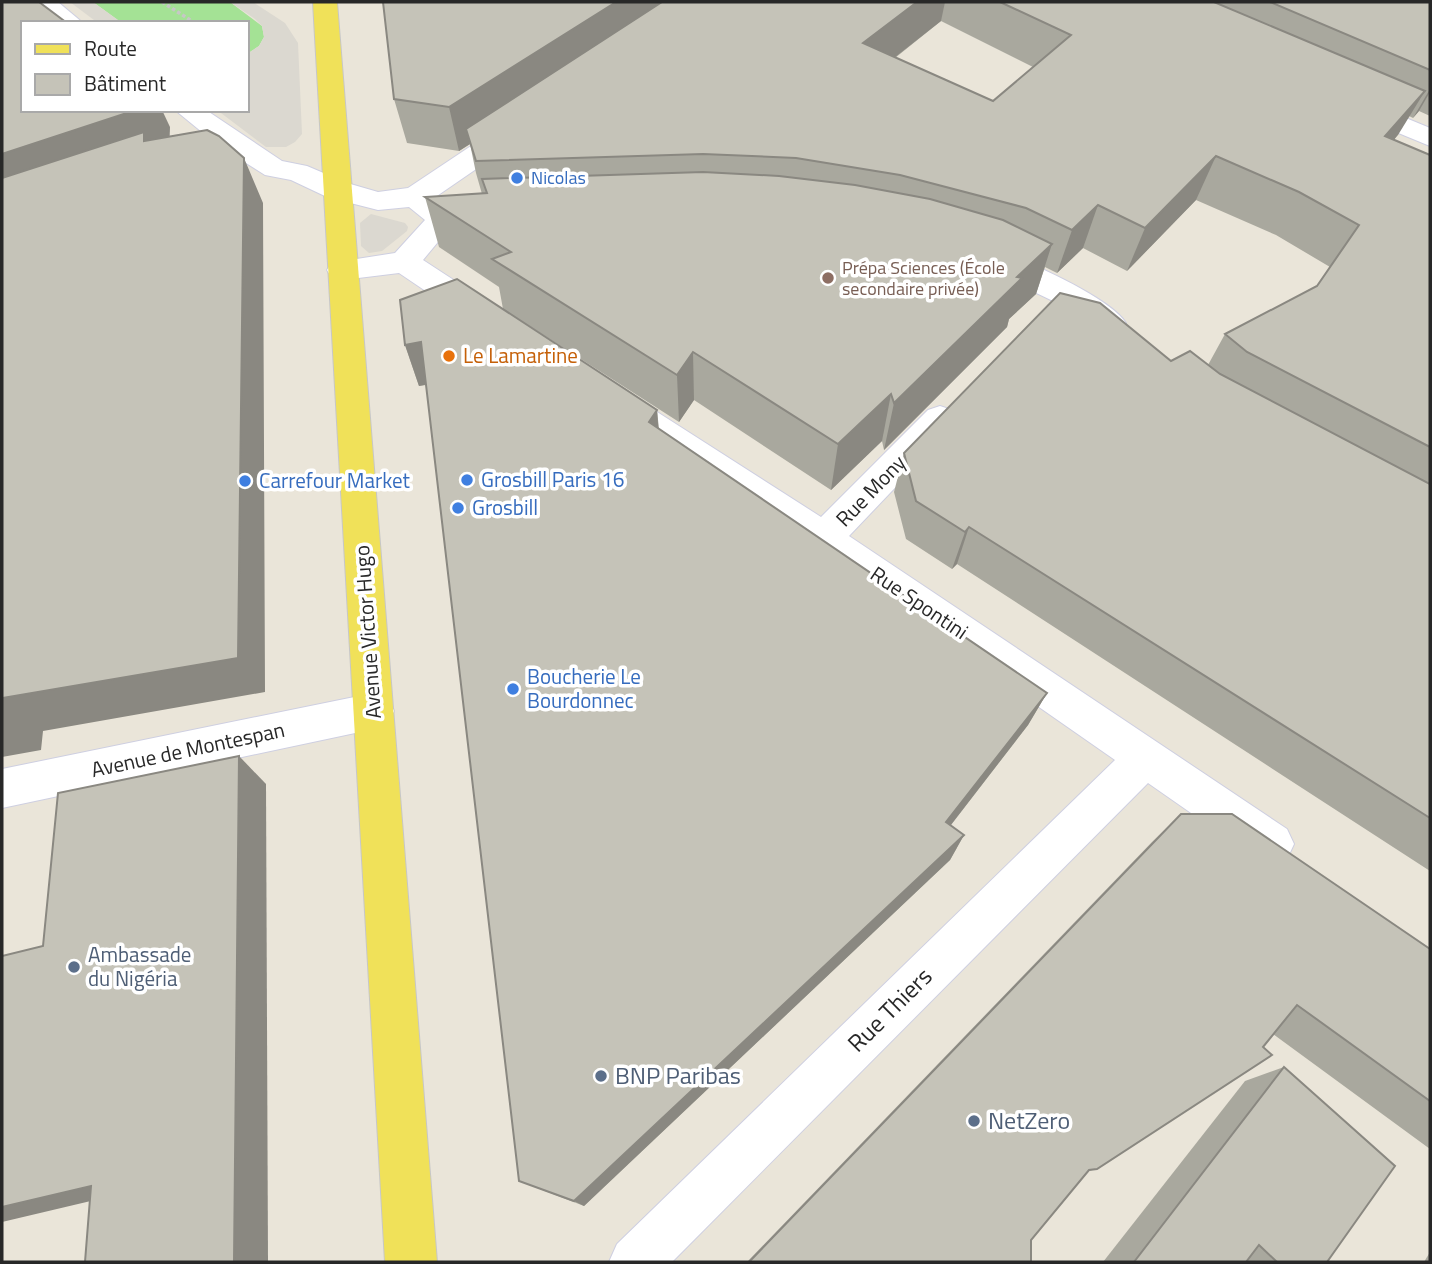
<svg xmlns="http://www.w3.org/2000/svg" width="1432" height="1264" viewBox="0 0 1432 1264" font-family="'Titillium Web',sans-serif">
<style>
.green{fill:#a4e295}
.plaza{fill:#dbd8d0}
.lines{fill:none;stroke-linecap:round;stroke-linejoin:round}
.minor-casing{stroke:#cecfe1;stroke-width:2}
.major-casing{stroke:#c7c7c7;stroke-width:2}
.path{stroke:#c7c7c7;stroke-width:3.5;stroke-dasharray:3.5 2.5;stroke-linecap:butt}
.minor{fill:#fff;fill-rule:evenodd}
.major{fill:#f0e159;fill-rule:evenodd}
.wall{fill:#a9a89e;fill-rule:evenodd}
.shaded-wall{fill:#8a8881}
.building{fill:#c5c3b8;stroke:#8a8881;stroke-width:2}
.shop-dot{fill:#3f7fe0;stroke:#fff;stroke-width:2.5}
.education-dot{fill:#8d6e63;stroke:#fff;stroke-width:2.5}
.food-dot{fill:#e8710a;stroke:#fff;stroke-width:2.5}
.service-dot{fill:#5c6f8a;stroke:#fff;stroke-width:2.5}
.labels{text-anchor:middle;stroke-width:7;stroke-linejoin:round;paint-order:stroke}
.far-shop-label{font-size:18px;fill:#366cbe;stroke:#fff;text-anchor:start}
.far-education-label{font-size:18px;fill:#785e54;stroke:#fff;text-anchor:start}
.food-label{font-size:21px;fill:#c56008;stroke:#fff;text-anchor:start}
.shop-label{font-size:21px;fill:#366cbe;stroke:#fff;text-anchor:start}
.street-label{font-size:21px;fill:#282828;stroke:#fff}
.service-label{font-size:21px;fill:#4e5e75;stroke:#fff;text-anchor:start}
.near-street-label{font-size:24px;fill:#282828;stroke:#fff}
.near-service-label{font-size:24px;fill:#4e5e75;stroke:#fff;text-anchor:start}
</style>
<rect width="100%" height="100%" fill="#eae5d9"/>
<path class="green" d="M93,2H230L262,26L264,37L259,46L247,54V23H122Z"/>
<g class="plaza">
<path d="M70,2H93L122,23H98Z"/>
<path d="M230,2H253L285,23L298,43L302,134L295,142L286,147H266L217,110H247V54L259,46L264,37L262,26L255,19Z"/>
<path d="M371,214L405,223L408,227L407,231L382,251L369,253L361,246L360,223Z"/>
</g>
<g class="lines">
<defs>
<g id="minor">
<path d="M30,2H58L83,23H54Z"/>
<path d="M1355,97L1430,128V146L1345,111L1342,105L1345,99Z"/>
<path d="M175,110H206L282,161L307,166L347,183L378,192L408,188L507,122L517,120L527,122L531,128L527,134L434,198L457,219L423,260L495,307L500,315L495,323L484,326L473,323L399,273L342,280L331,277L327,270L331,263L395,253L425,220L409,207L378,210L327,197L291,180L265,175L219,146Z"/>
<path d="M991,249C1021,257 1111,298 1126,323L1121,331L1110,334L1099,331L1053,301L980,266L976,259L980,252Z"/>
<path d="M628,397L640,401L821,517L928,410L940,406L952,410L957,419L952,428L849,536L1287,829L1294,844L1287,859L1272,865L1257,859L1148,783L672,1262H609L617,1244L1115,760L811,548L616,419L611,410L616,401Z"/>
<path d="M374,693L388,698L394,711L388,724L374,729L2,808V769Z"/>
</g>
<path id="major" d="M313,2H337L437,1262H385Z"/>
</defs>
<use href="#minor" class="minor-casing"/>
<use href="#major" class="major-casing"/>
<path class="path" d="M162,2L195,23"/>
<use href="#minor" class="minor"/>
<use href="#major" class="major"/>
</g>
<g class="wall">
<path d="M383,2H1430V116L1419,111L1413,118L1409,116L1394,140L1430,155V871L957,564L952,569L906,539L894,492L904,453L1171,361L1208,365L1225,334L1317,286L1330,267L1276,235L1196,200L1127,271L1083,248L1057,273L1045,267L1036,294L1009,319L1007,327L884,450L882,441L831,490L694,400L679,422L503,309L499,287L439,247L425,197L482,194L476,173L470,144L459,151L407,143L394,99ZM941,21L1033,67L993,101L895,58Z"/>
<path d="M405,345L657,410L659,429L1047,693L1028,725L951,825L964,835L950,860L584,1206L519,1181L426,385L419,386Z"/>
<path d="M1181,814L1430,949V1149L1273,1034L1097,1169L1088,1171L1031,1240V1262H747L1152,842Z"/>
<path d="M1284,1067L1327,1262H1103L1245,1081Z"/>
<path d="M1430,1252V1262H1424Z"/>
</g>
<g class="shaded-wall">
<path d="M616,2H687L466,129L470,144L459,151L449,107Z"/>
<path d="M917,2H945L941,21L857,87L863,43Z"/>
<path d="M1430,89V92L1419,111L1413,118Z"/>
<path d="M1425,91L1398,135L1359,180L1385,136Z"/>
<path d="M136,110H162L170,127L169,153L2,209V154Z"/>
<path d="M1216,156L1196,200L1127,271L1145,228Z"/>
<path d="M244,158L263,203L265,692L43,731L41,750L2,757V698Z"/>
<path d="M1098,205L1083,248L1057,273L1072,230Z"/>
<path d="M1052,244L1036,294L1009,319L1007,327L884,450L894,403L1017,277Z"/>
<path d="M421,342L434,383L419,386L405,345Z"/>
<path d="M693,352L694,400L679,422L677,375Z"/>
<path d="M891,394L882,441L831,490L838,444Z"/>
<path d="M657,410L660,450L649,422Z"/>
<path d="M969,527L957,564L952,569L965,532Z"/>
<path d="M1047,693L1028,725L933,848L946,822Z"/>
<path d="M239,756L266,784L268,1262H234Z"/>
<path d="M964,835L950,860L584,1206L574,1201Z"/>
<path d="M91,1186L133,1191L2,1222V1207Z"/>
</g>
<g class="building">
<path d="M2,2H39L67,23H23V110H136L2,154Z"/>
<path d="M383,2H616L449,107L394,99Z"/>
<path d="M662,2H917L863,43L993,101L1071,35L1000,2H1214L1425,91L1385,136L1430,155V447L1247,352L1225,334L1317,286L1359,225L1299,192L1216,156L1145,228L1098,205L1072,230L1026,208L900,175L796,158L703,154L476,161L466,129Z"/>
<path d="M1270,2H1430V70Z"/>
<path d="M207,130L219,136L244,158L238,658L2,698V702V178L144,132V141Z"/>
<path d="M703,172L779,176L855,185L930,199L1003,220L1052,244L1017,277L1022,278L894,403L891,394L838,444L693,352L677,375L492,259L511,252L425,197L487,193L482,179Z"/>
<path d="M457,279L657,410L649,422L1047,693L946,822L964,835L574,1201L519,1181L421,342L405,345L400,300Z"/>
<path d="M1060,293L1100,303L1171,361L1190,351L1220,374L1430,484V818L969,527L965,532L916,501L904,453Z"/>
<path d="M239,756L234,1262H85L91,1186L2,1207V956L43,946L58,793Z"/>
<path d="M1181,814H1232L1430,949V1101L1297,1005L1263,1047L1272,1055L1097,1169L1089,1170L1031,1240V1262H749Z"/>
<path d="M1284,1067L1395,1166L1327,1262H1277L1259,1245L1246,1262H1134Z"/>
</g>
<g class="shop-dot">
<circle cx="517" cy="178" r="7"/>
<circle cx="467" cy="480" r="7"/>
<circle cx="245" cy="481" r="7"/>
<circle cx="458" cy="508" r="7"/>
<circle cx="513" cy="689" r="7"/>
</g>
<circle class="education-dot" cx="828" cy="278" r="7"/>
<circle class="food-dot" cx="449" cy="356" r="7"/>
<g class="service-dot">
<circle cx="74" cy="967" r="7"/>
<circle cx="601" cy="1076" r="7"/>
<circle cx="974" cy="1121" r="7"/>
</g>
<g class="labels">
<g class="far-shop-label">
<text x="531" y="184">Nicolas</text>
</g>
<g class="far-education-label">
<text x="842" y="274">Prépa Sciences (École<tspan x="842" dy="21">secondaire privée)</tspan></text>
</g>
<g class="food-label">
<text x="463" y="363">Le Lamartine</text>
</g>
<g class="shop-label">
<text x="481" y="487">Grosbill Paris 16</text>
<text x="259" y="488">Carrefour Market</text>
<text x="472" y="515">Grosbill</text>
<text x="527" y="684">Boucherie Le<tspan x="527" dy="24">Bourdonnec</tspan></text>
</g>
<g class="street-label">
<text transform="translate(871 491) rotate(-46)" y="7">Rue Mony</text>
<text transform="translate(919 603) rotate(34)" y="7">Rue Spontini</text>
<text transform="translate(368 632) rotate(-94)" y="7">Avenue Victor Hugo</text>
<text transform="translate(188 750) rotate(-12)" y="7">Avenue de Montespan</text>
</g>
<g class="service-label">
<text x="88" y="962">Ambassade<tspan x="88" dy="24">du Nigéria</tspan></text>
</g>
<g class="near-street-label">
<text transform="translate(890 1010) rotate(-45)" y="8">Rue Thiers</text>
</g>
<g class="near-service-label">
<text x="615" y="1084">BNP Paribas</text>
<text x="988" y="1129">NetZero</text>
</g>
</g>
<rect width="1432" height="1264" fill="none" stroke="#282828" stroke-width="7"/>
<rect x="21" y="21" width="228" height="91" fill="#ffffff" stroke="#a9a9a9" stroke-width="2"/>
<rect x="35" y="44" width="35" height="10" fill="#f0e159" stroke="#a9a9a9" stroke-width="2"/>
<text x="84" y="56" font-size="21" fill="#282828">Route</text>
<rect x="35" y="74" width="35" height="21" fill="#c5c3b8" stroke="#a9a9a9" stroke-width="2"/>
<text x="84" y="91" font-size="21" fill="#282828">Bâtiment</text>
</svg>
